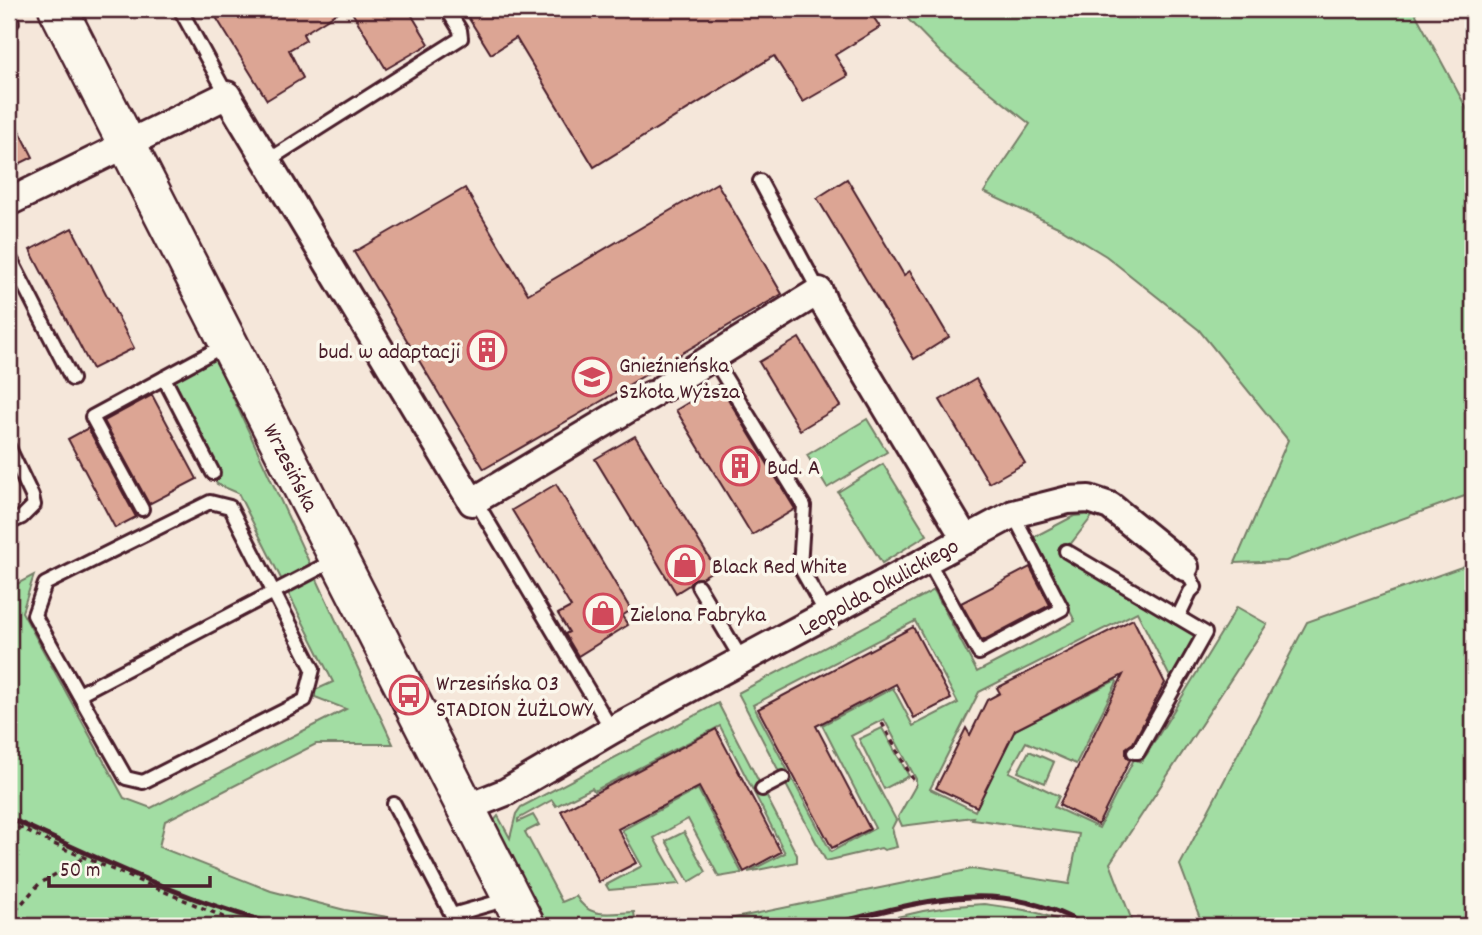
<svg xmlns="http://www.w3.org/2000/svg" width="1482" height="935" viewBox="0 0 1482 935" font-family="Dekko,sans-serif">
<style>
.green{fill:#a2dda3;stroke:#767e67;stroke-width:2;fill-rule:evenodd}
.building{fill:#dca594;stroke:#4a1f2b;stroke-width:2}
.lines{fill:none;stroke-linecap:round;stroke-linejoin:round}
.lane-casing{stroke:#4a1f2b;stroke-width:18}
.street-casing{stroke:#4a1f2b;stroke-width:32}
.secondary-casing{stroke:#4a1f2b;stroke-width:42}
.path{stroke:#4a1f2b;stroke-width:3.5;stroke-dasharray:5 5;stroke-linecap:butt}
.lane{stroke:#fbf7ec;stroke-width:12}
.street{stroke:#fbf7ec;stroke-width:26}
.secondary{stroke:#fbf7ec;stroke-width:37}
.rail{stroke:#4a1f2b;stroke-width:5}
.labels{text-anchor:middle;stroke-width:7;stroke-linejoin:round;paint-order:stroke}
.poi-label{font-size:23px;fill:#4a1f2b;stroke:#fbf7ec;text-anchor:start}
.street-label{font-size:23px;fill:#4a1f2b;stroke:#fbf7ec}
</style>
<rect width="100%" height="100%" fill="#f5e7da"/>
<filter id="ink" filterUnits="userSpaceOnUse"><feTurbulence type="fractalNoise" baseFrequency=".0143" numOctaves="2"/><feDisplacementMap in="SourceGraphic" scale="14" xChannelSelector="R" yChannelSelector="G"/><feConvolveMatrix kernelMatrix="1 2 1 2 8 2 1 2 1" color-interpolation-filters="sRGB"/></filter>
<g filter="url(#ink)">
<g class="green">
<path d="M898,9H1413L1473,120V493L1286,561L1235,563L1288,440L1199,330L1106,256L1060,228L984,192L1030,124L941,53Z"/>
<path d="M212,352L393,744H316L165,821L159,847L271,891L345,910L443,926H32V925L30,926H9V588L34,575L22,612L124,798L151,808L346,709L315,697L313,691L333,682L238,493L217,484L164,378Z"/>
<path d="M867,419L887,452L827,488L807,455Z"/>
<path d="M883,464L927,535L882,563L838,492Z"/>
<path d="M1094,514L1066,550L1200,630L1171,679L1137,612L979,692L930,789L975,811L1015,730L1116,680L1117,682L1076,764L1026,742L1009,772L1059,796L1054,807L1099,828L1134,759L1141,762L1147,754L1237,607L1267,624L1110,863L1134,926H1086L1072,918L1049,909L1021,901L991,897H961L898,907L824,926H696L972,869L1069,884L1079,834L972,819L973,817L902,826L898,817L916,785V779L884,719L851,736L896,820L892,828L897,847L884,850L881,848L826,861L738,693L934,590L977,672L1075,621L1032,538L1074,516ZM915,621L958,703L913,726L893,688L822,725L875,828L831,852L753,705Z"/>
<path d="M1473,563V926H1203L1180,865L1307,622Z"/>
<path d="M718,703L797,855V862L748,872L785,853L720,726L594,791L592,788L556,806L552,800L518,819V822L533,815L539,825L525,832L562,902L576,896C589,920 611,913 634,912L636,926H545L493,827L494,821L498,816L510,838L516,814L521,807Z"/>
<path d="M882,728L909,776L884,789L859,739Z"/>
<path d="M1029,751L1054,762L1045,783L1018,772Z"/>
<path d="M698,789L742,873L719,877L688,819L654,838L680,884L609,890L606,885L642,866L622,830Z"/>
<path d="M684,832L706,872L689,882L666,841Z"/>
<path d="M984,904C1014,908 1044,911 1070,926H858L923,911L955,906Z"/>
</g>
<g class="building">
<path d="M211,9H343L303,34L306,40L289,50L303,78L267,100Z"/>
<path d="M350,9H408L429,44L386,69Z"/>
<path d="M463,9H868L880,27L835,55L848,76L803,102L774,56L594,167L516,38L491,54Z"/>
<path d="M9,110L33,157L9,169Z"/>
<path d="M847,179L904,275L910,271L949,337L914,359L817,198Z"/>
<path d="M717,183L782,294L593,406L484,469L354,252L465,188L528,294Z"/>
<path d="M72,228L134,348L92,369L30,250Z"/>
<path d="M799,338L840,406L800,430L759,362Z"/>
<path d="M976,379L1025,463L989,483L940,400Z"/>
<path d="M719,384L795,509L752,535L676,410Z"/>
<path d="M152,395L197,479L149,504L104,421Z"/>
<path d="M88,428L136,517L115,528L68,439Z"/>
<path d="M635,436L716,569L701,578L693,579L689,585L676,593L595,459Z"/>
<path d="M556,484L631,610L622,616L628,625L578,656L565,634L569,632L558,614L571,607L512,510Z"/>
<path d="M1030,567L1050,605L982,641L961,603Z"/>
<path d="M1133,619L1165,683L1133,743L1126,748V756L1130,760L1098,825L1059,805L1123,675L1015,730L977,807L936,788L966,728L970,735L987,700L1000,693L997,688Z"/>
<path d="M913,627L951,699L914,718L896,684L816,726L870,829L832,848L758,709Z"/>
<path d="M716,729L781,852L744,872L699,787L618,829L636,863L599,882L561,811Z"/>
</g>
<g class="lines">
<defs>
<g id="lane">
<path d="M180,9L227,95"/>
<path d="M9,24L12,22"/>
<path d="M267,161L461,38L460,30L447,9"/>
<path d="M760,181L819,291"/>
<path d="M9,256L72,379"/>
<path d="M713,358L804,506L800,567L827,615"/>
<path d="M164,378L213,473"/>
<path d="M9,448L32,496L34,505L22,517L9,523"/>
<path d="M475,500L612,730"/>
<path d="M210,502L230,507L313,669L305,700L143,782L126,778L34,615L45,584Z"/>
<path d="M142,509L92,417L225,345"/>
<path d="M1066,551L1205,633L1138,752H1134"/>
<path d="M928,561L979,653L1062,609L1013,514"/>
<path d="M698,586L742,660"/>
<path d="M1178,617L1190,592L1195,587L1185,567"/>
<path d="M79,694L335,560"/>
<path d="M762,789L783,778"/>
<path d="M394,804L452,915L508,899"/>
</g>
<g id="street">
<path d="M9,202L227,95L472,502L651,395"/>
<path d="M663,388L819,291L824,303L966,540"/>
<path d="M466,808L506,792L612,730L1013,514L1068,500L1089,499L1110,506L1185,567"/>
</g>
<path id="secondary" d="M58,9L526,926"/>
</defs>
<use href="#lane" class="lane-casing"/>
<use href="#street" class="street-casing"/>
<use href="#secondary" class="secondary-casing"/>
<g class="path">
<path d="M882,723L916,785"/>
<path d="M9,823L67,850L245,926"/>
<path d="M9,918L39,884L85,857"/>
</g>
<use href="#lane" class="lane"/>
<use href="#street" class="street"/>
<use href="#secondary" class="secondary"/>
<g class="rail">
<path d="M9,818C98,858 186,902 282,926"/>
<path d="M824,926C916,904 996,873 1086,926"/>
</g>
</g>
</g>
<defs>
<symbol id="building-ring" viewBox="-11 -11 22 22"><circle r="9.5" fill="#fbf7ec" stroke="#d1495b" stroke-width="1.5"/><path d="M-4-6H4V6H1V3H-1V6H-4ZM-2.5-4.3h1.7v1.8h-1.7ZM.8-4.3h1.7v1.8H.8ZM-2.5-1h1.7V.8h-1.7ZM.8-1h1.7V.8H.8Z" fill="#d1495b"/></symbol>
<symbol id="university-ring" viewBox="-11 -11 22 22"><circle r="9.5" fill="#fbf7ec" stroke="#d1495b" stroke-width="1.5"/><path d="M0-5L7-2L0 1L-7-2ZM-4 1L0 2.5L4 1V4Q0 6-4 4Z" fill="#d1495b"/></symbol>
<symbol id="shop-ring" viewBox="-11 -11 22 22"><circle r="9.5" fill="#fbf7ec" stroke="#d1495b" stroke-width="1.5"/><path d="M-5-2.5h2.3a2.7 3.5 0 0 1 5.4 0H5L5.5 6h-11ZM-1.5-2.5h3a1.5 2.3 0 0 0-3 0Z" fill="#d1495b"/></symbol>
<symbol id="bus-ring" viewBox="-11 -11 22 22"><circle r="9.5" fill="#fbf7ec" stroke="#d1495b" stroke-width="1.5"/><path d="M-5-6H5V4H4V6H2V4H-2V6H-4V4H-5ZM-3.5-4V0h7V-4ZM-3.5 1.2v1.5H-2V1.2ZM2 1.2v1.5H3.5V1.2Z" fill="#d1495b"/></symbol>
</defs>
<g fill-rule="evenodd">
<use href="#building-ring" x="465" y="328" width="44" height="44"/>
<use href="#university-ring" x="570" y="355" width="44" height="44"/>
<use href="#building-ring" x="718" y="444" width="44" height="44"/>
<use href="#shop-ring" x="663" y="543" width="44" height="44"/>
<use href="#shop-ring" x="581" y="591" width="44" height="44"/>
<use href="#bus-ring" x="387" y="673" width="44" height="44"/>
</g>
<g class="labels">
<g class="poi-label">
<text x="460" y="358" text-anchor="end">bud. w adaptacji</text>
<text x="619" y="372">Gnieźnieńska<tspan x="619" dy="26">Szkoła Wyższa</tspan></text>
<text x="767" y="474">Bud. A</text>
<text x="712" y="573">Black Red White</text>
<text x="630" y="621">Zielona Fabryka</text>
<text x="436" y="690">Wrzesińska 03<tspan x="436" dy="26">STADION ŻUŻLOWY</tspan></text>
</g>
<g class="street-label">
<text transform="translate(292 467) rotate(63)" y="8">Wrzesińska</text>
<text transform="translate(878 586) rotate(-29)" y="8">Leopolda Okulickiego</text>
</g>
</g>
<rect width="1482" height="935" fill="none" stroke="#fbf7ec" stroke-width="35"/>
<rect x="18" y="18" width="1447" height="900" fill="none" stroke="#4a1f2b" stroke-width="2.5" filter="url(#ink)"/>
<path d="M49 876v10h161v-10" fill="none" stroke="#4a1f2b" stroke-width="3.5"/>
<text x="60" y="876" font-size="21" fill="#4a1f2b" stroke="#fbf7ec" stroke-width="5" paint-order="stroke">50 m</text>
</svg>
